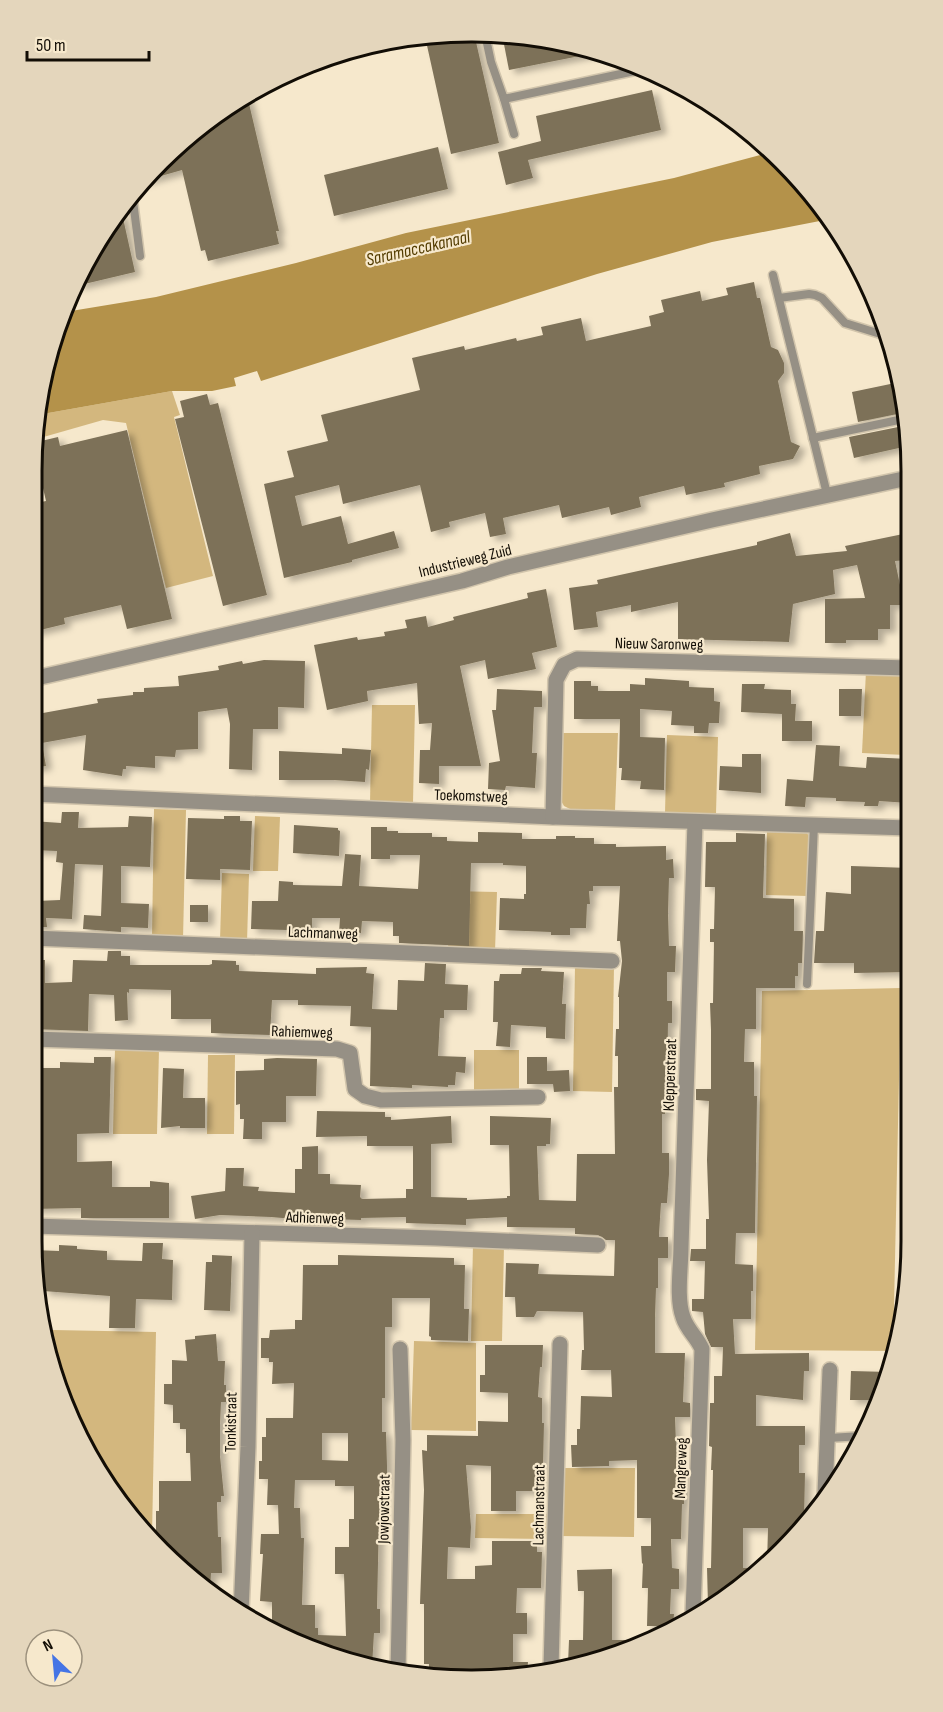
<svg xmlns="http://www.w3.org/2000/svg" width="943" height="1712" viewBox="0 0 943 1712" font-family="'Sofia Sans Condensed',sans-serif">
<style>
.green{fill:#d3b77e}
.water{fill:#b4924a}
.building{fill:#7d7158;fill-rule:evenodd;filter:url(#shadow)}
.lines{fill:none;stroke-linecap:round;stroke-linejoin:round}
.service-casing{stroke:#d2c5ac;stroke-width:11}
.minor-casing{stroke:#d2c5ac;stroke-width:18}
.service{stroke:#969085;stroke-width:8}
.minor{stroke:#969085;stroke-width:15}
.labels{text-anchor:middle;stroke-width:4.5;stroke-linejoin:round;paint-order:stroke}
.street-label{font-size:16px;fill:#120d05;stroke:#f6e8cc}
.water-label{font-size:18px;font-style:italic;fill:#533c00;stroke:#f6e8cc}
.rim{fill:none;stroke:#120d05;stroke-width:3}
</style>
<defs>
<filter id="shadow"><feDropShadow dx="6" dy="4" stdDeviation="3" flood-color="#0004"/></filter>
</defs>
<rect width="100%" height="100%" fill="#f6e8cc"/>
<g class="green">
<path d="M172,391L180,415L174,417L213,576L166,588L126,423L103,420L33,440L37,415Z"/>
<path d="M866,671L909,673L905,755L862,753Z"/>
<path d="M372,705H415L413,803H370Z"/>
<path d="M559,733H618L615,810L570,809L564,806L560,799Z"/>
<path d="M667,735L718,737L716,814L665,813Z"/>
<path d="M154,809L186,810L183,939L152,938Z"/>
<path d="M255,816L280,817L278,871H253Z"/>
<path d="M805,831L810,837L808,896L766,895L767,832Z"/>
<path d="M222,873L249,874L247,942L220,941Z"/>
<path d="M449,891L497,892L495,951L448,950Z"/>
<path d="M575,966H614L612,1092L573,1091Z"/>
<path d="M901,988L893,1351L755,1350L762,991Z"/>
<path d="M115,1048L159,1049L157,1134H113Z"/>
<path d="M474,1050H519V1093L474,1092Z"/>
<path d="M208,1055H235L234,1134H207Z"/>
<path d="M473,1244L504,1245L502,1341H471Z"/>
<path d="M53,1330L156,1332L152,1536L123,1509L55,1382L53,1369Z"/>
<path d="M414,1341L476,1343V1431L411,1430Z"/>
<path d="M560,1468H635L634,1537L559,1536Z"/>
<path d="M476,1514H550V1539L475,1538Z"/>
</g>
<path class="water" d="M771,152L830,219L712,242L597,274L261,381L257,371L234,378L236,386L212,391H172L37,415L47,357L65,312L156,297L296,263L406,233L674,178Z"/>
<g class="building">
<path d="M447,33H474L499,143L451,154L426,41L447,36Z"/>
<path d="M502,34L529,35L600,52L509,70Z"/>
<path d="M652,90L661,130L528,160L533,178L506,185L498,152L541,141L536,116Z"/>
<path d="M247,95L279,231H276L279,244L208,261L205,250L201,251L182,170L140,182L203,123Z"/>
<path d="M438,147L448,189L334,216L324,175Z"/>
<path d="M121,209L135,272L76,286L90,252Z"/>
<path d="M754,282L757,298H760L771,347L778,350L784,363V373L778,381L791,442L800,446L793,459L759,466L760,474L724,483L725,487L686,495L684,486L639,497L641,507L611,515L609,507L562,518L559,505L503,518L506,534L490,537L485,513L449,522L450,527L431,532L420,485L343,504L339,485L295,496L302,526L341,516L348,544L394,531L399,548L352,560V562L284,578L264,484L294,477L287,451L328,441L321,415L420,390L412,358L464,346L465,350L516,338L517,341L543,335L541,327L581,318L586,341L651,326L649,316L664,312L661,300L700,291L702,301L728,295L726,288Z"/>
<path d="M900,382L907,412L858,422L852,392Z"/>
<path d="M207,394L210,405L218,403L267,595L223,606L175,419L184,417L180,401Z"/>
<path d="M908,425V446L854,458L849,437Z"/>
<path d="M127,430L172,619L127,629L121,605L64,618L65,624L32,632V504L46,501L35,454L39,453L37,442L58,437L60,446Z"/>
<path d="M790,533L796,556L847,551L845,546L908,533V560L895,561L900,585H904V605H890V629H878V640H846V643H825V599L865,598L857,565L833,570L835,594L793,604L789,642L678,639V602L631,612V605L596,612L598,627L574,630L569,588L598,584L597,580L757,545V542Z"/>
<path d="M546,589L557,647L532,653L536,669L488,679L485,660L460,666L481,766H439V784L419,783L420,750H430L432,723L419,724L417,683L367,691L368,701L327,710L314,645L357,637L358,640L385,636L384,632L407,628L405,620L426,616L428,627L454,620L453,617L528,598L527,593Z"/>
<path d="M264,660L305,661L304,708L278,707V729H253L252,770L229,769L230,724L227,708L198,712V749L176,750L175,757L155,756V768L126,766V769H123L122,776L83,770L86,735L42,743L46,766L32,768V715L98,703L97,699L133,695V692H144V688L179,686L178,676L219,670L218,666L242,661L243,664Z"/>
<path d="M645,678L689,681V687L714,688V701L720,702L719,723H709L708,733H694V726L671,725L672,711L640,709V737L665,738L664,790L640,789L641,781L621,780L622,768H619L620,719H574V681H591V686H598V691H630V684L645,685Z"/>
<path d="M742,684H765L764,689L791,690V704H796L795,721H812V741H782V714L741,712Z"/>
<path d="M497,689L542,691V707H534L532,753H537L535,788L506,786L505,790L488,789L489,763L500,761L492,710H496Z"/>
<path d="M839,689H862L861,716H839Z"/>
<path d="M816,745L840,746L839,766L866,768L867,757L909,759V803L879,801L878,806H864L865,802L836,801V798L806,797L805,807L785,806L787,779L813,781Z"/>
<path d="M342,748L371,750L369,770L366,769L365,782L334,780H279V751L342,754Z"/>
<path d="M742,754H761V793L719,790L720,766L742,767Z"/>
<path d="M62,812H79L78,828L128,827L129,816L152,817L150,867L121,866V903L149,904L148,928L121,927V932L83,929L84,915L101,916L103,865L75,864L72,919L46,918L47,927H32V908H37V901L60,900L63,863L56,862L57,851L32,850V821L61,823Z"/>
<path d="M224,816H240V821H252L250,870L220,869V880L186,879L188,818L224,819Z"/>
<path d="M294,825L338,828V830L340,831L339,856L293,853Z"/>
<path d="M371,827H387V831H398V833H432V837H447V841L478,842V832L522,833V839H556V836H575V838H594V844H616V847L666,846V860L673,859L674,878H669L668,914L669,946H676L675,972H667V1001H672V1023H668L667,1082H666L665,1114H662V1153H669V1174L667,1203H661L659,1234V1237H668V1258H658V1288H656L655,1317V1353H685L683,1402L690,1403V1417H675L677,1472H684V1504H682L681,1539H671L672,1568L679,1569V1589H671L670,1614H674L673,1626L670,1629H661V1626H647L648,1588H642L643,1563L642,1564L641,1546H651V1518H637V1460L609,1461V1466L572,1467L571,1445H577V1429H580L581,1396L612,1397L611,1370H581L582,1350H584L583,1312L537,1311L534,1317H516L515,1297H505L506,1263L539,1264L538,1274L614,1276L615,1240H606L598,1235L575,1234V1228L507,1227V1217L466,1219V1225L406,1223V1217L361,1218V1220L329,1219V1225L294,1224V1219L271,1217L220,1215L195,1219L191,1196L225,1191L226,1168H244L243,1186L259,1187L258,1191L295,1193V1169H302V1147L318,1146V1174H330V1184L361,1185L360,1197L362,1199L406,1198V1189H413V1146H367V1136L316,1137L317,1111L385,1112V1117H391V1120L451,1116L452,1143L431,1144V1197L467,1198V1200L507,1198V1196H510L509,1145H490V1116L551,1118L550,1144H546V1146H537L539,1200L576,1201L577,1154H615L614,1087H618V1056H615L616,1029H619V997H618L622,961L620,941H617L620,886H593V891H589L590,904H587L586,928H570V935H551V932L499,930L500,898L524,899V894H526V866L503,865V863H471L469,946L399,943V936H393V922L362,921L361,933H339L340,918H312V935L287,934V930L251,929L252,901H278L279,881L293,882V885L342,886L345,854L361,855L359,886L418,889L420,855H390V859H371Z"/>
<path d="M736,833L765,834L763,898L794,899V931H803L802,963H798V976H795V988H756V1029H745L744,1062H754V1096H757L755,1233H736L735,1264L753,1265V1291H751V1319H733L735,1354L809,1353V1371H804L803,1400L756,1395V1426H805V1445H799V1473H805L804,1520L767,1565L768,1528H743V1568H752V1577L708,1605L707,1568H711L713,1470H711L712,1447L709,1446L710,1403H714V1376H722L723,1347H711L705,1334L703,1312L692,1311V1299H704L705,1261H690L691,1249H706V1219H709L707,1160L709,1101L696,1100V1089H711V1030L710,1003H713L714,942H710V929H714L715,887H705L706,842H736Z"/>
<path d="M851,866L909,868L910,972L854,973V963H814L816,931H824L826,892L851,894Z"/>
<rect x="190" y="905" width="18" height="17"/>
<path d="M108,951H121V956H130V965H209L212,964V960L236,961V965H239V971L316,974V968L367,967L366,973L374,974L372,1009L397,1010L398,980L424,981L425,963L446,964L445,984L468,985L467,1010H444V1018H440L438,1056L466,1057L465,1073L456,1072L455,1085H448V1087L412,1085V1088L370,1086L371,1027L350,1026L351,1006L298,1005V1000H272L270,1035L211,1033V1019H171V990L129,989V993L127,992L128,1020L115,1021L114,995L89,994L88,1031L32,1029V960H45V983L72,982L73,960L107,961Z"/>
<path d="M522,968H542L541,971L564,972L562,1004H566L565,1039L546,1038V1027L511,1025L510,1047L496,1046L498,1022H493L494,981H499L500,974H521Z"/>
<path d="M94,1057H111L109,1133L77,1134V1162L112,1161V1187H150V1181L169,1183V1218H81V1208L32,1209V1189H39L41,1112H32V1068H60V1062L94,1063Z"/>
<path d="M527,1057H547V1071L569,1070L570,1091L554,1092L553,1084H527Z"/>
<path d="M277,1058L317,1059L316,1096H286V1122H262V1139H243L244,1119H240V1104L236,1105V1071L264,1070V1059Z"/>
<path d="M163,1068L184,1069L183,1098H205V1128H180V1126L161,1128Z"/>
<path d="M143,1243H163L162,1259L173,1260L172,1300L136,1299L135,1328H109L110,1296L43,1291L44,1270H36L33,1250L59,1251V1245L77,1246V1249L107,1251V1260L142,1261Z"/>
<path d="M212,1255L232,1256L230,1311L204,1310L206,1262H212Z"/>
<path d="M338,1255L454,1258V1265H465L464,1309H469L468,1341L431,1340V1337L429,1336L430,1298H392V1327H385V1398H382V1432H386L387,1466V1485H384L383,1517H379L377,1609H380V1633H374L372,1667L358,1666L272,1627V1602L260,1601L263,1554H260L261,1534H279L278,1505H267L268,1479H259V1461H262V1437H266V1418H293L294,1383L272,1384L273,1362H269V1358H261V1338H269L270,1330L295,1329V1320H302L303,1265H338ZM322,1433H348V1461L322,1460ZM295,1480H335V1486H354V1519H349V1547H335V1574H344L346,1636L318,1635V1628H315V1605H302L304,1538H301L300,1508H294Z"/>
<path d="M216,1334L218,1361H225L224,1385H226V1402H221L220,1424V1456L224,1496H221V1502H217L218,1537H221L222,1573H211L210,1591L156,1540V1511H159V1481H191L190,1453H186V1429H180V1423H173V1405L164,1404V1384H172V1360L187,1361L185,1340L195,1339V1336Z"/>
<path d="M485,1345H543L542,1367H540L538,1397L542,1398V1423H544L543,1466H540L541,1491H516V1511H491V1466L466,1465L471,1527L470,1548L448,1547L447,1579H475V1566L492,1565V1541H537V1552H542L541,1588H517L516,1613H527V1634H513V1662H528L527,1673L501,1680L429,1672V1664H424V1604H420L424,1490L422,1450L427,1451V1435L478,1436V1421L508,1422V1393L480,1392V1375H485Z"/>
<path d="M851,1371L889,1372L878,1400H850Z"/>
<path d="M612,1569V1640H647V1643L640,1647L568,1664L569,1640H583L584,1591H578L577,1570Z"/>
</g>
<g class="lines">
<defs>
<g id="service">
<path d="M485,34L491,62L504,99L644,69"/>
<path d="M504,99L514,134"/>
<path d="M132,193L140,256"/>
<path d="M773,275L827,494"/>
<path d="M779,298L809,294L815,295L822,298L845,323L890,337"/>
<path d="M813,438L908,418"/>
<path d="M807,984L814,825"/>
<path d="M828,1438L863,1436"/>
</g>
<g id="minor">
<path d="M32,679L462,581L508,567L712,520L908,478"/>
<path d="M32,794L553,817L909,828"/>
<path d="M553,817L556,680L564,665L577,659L909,668"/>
<path d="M32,938L612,961"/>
<path d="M32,1039L337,1049L350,1053L355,1089L365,1096L381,1100L538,1097"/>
<path d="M32,1226L436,1238L598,1245"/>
<path d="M825,1493L830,1370"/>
<path d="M241,1613L248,1447L252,1233"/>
<path d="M693,1614L702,1349C697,1337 687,1330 683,1317C676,1298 681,1267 681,1247L695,822"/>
<path d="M551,1668L560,1344"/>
<path d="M398,1670L403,1440L400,1349"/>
</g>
</defs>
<use href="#service" class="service-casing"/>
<use href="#minor" class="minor-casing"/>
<use href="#service" class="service"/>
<use href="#minor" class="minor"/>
</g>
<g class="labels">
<g class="street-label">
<text transform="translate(465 560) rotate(-14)" y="6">Industrieweg Zuid</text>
<text transform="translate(659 643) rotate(1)" y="6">Nieuw Saronweg</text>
<text transform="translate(471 795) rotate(2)" y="6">Toekomstweg</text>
<text transform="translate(323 932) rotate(2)" y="6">Lachmanweg</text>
<text transform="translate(302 1031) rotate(2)" y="6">Rahiemweg</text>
<text transform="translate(669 1075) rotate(-88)" y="6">Klepperstraat</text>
<text transform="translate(315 1217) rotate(2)" y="6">Adhienweg</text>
<text transform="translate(230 1422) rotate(-89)" y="6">Tonkistraat</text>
<text transform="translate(680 1468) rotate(-88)" y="6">Mangreweg</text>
<text transform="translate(538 1505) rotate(-89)" y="6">Lachmanstraat</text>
<text transform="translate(383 1509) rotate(-89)" y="6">Jowjowstraat</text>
</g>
<g class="water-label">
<text transform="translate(418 248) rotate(-13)" y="6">Saramaccakanaal</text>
</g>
</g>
<path d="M0 0H943V1712H0ZM471 42H472A429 429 0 0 1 901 471V1241A429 429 0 0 1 472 1670H471A429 429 0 0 1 42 1241V471A429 429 0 0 1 471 42Z" fill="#e4d6bc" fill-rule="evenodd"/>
<path class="rim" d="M471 42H472A429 429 0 0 1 901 471V1241A429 429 0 0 1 472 1670H471A429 429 0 0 1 42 1241V471A429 429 0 0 1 471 42Z"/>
<g transform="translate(54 1658) rotate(334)"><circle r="28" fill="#f6e8cc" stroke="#9b907c" stroke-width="1.5"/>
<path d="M0-4.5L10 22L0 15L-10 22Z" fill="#4474e5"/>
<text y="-9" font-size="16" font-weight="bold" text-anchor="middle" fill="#120d05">N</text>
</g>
<path d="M27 51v9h122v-9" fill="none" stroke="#120d05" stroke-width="3"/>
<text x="36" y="51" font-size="18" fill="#120d05" stroke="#f6e8cc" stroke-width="4.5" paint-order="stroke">50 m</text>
</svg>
